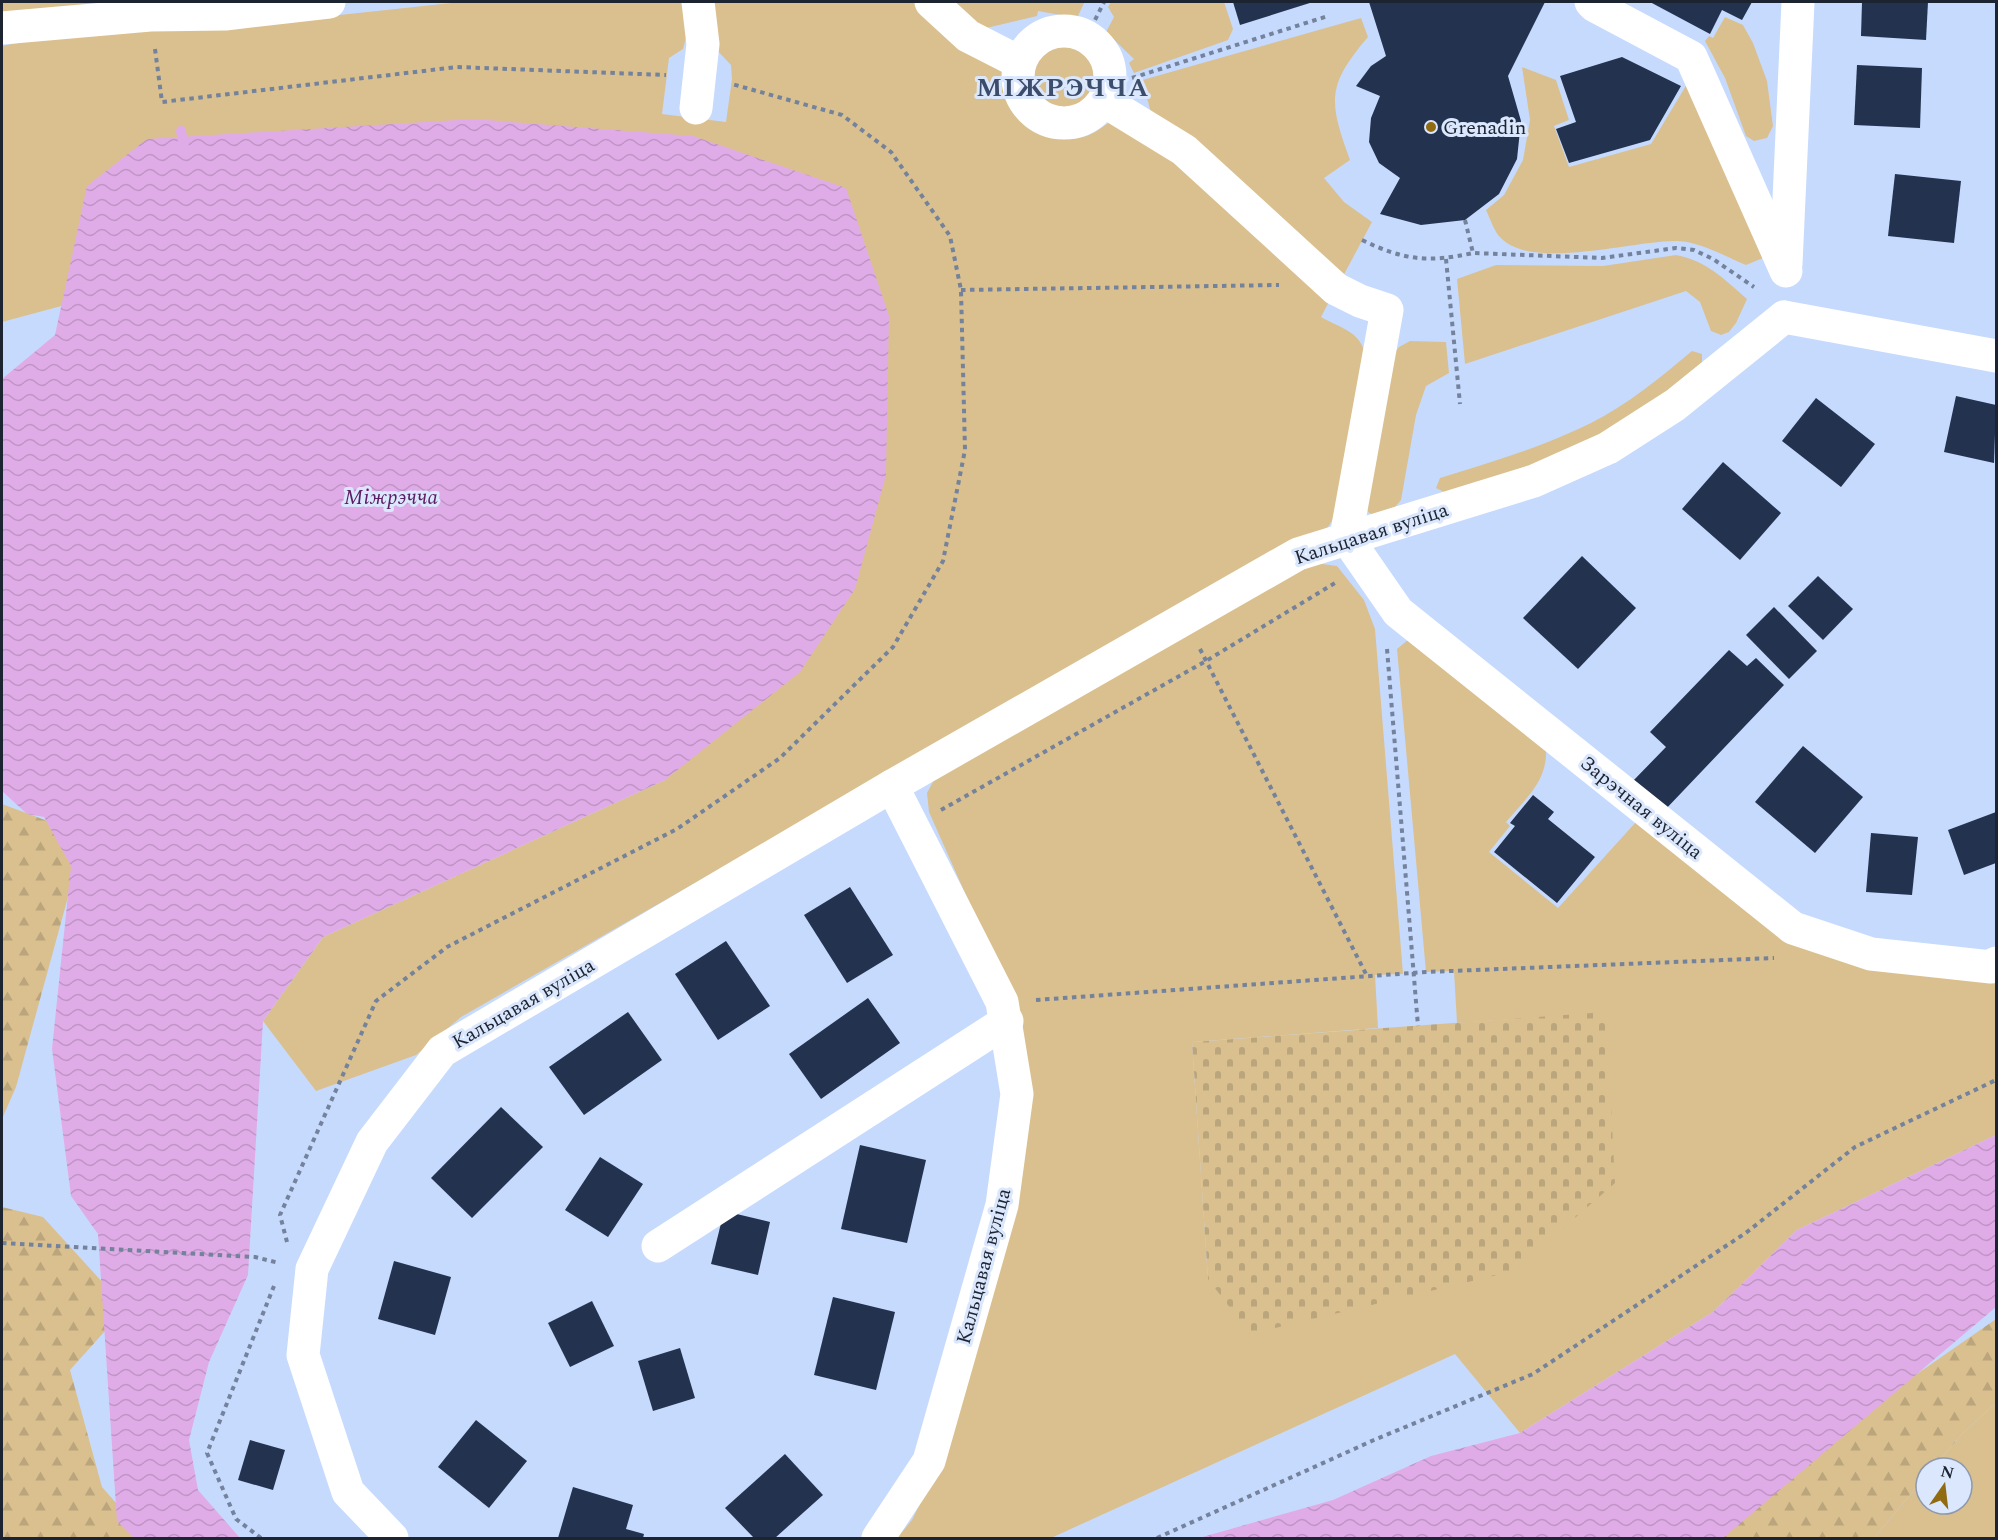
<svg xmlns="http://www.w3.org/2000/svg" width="1998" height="1540" viewBox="0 0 1998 1540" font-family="Spectral,serif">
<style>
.green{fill:#dac08f}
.forest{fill:url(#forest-firs)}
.cemetery{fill:url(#cemetery-stones)}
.water{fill:url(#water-waves)}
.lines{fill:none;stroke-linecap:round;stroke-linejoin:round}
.stream{stroke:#e0ace7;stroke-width:10}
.building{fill:#23324e}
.path{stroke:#74829b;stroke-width:4;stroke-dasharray:4.5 4.5;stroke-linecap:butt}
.minor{stroke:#fff;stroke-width:33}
.poi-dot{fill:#916b12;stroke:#dae7fd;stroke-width:2}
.labels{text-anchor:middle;stroke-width:6;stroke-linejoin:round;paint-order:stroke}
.poi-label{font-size:20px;fill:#1d2431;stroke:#dae7fd;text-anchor:start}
.street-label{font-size:20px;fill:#1d2431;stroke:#dae7fd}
.water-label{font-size:21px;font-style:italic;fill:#5b1d63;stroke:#dae7fd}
.district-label{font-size:26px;font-weight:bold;letter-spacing:1.5px;fill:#3c4d6b;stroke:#dae7fd}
</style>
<defs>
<pattern id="forest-firs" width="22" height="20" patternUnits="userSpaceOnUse" patternTransform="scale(1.5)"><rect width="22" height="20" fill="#dac08f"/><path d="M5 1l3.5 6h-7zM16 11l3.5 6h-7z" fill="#bba57c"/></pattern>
<pattern id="cemetery-stones" width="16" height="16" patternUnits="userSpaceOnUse" patternTransform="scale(1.5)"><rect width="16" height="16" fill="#dac08f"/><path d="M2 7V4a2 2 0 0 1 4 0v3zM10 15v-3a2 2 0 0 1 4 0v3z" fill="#bba57c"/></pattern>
<pattern id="water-waves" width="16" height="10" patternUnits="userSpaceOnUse" patternTransform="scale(1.5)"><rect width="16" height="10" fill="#e0ace7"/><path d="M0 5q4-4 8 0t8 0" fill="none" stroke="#c094c7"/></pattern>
</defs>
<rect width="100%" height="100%" fill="#c6dafe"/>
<g class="green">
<path d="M2,2H143L2,27Z"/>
<path d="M461,2H687L690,23L683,49L669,58L662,114L726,122L732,79L731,65L713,46L709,2H918L1003,65C1002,79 1002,93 1009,106C1021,130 1057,144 1083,137C1093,135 1103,126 1112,121L1178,160L1331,298L1321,317C1340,328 1360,331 1365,354L1335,516L1328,527L1245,568L461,1017L416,1055L316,1091L263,1021L323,937L665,780L692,136L2,322V46L91,29L255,24Z"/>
<path d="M947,2H1097L1084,3L1077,18L1038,11L1037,16L978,30Z"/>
<path d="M1111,2H1224L1233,29L1228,40L1134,73L1129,63L1134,59L1106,32L1114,17L1108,7Z"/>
<path d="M1725,17L1743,25L1753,43L1767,81L1773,126L1767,138L1754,141L1746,136L1725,78L1705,41L1709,36L1713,38Z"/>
<path d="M1361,18L1368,37C1326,86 1329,102 1350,160L1324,178L1344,202L1372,222L1341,280L1153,121L1146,94L1139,81Z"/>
<circle cx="1065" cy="76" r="31"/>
<path d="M1522,67L1556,80L1569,120L1554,126L1569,167L1651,144L1687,84L1763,258L1746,265C1724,256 1701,242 1677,241C1635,240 1532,271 1501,238C1494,232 1490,218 1486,210L1504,195L1523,160L1530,120Z"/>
<path d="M1676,255C1707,261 1724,279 1747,299L1736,323L1729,332L1721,335L1711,331L1700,302L1686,291L1465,364L1457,279L1496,265L1603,266Z"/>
<path d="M1410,341L1446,342L1449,373L1426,386L1416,415L1401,500L1395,507L1373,515L1368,512L1364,499L1391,358L1399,347Z"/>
<path d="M1692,351L1702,354V364C1670,391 1637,415 1601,436C1553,463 1498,477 1446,493L1436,488L1440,478C1492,462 1542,447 1591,423C1627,405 1661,377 1692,351Z"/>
<path d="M1307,562L1337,566L1364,600L1375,629L1403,974L1375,975L1378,1028L1192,1042L1208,1279L1606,1013L1457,1023L1454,971L1426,972L1397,649L1409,639L1546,748C1548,781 1526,798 1506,822L1510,826L1489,852L1558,908L1636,822L1786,938L1996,974V1135L1797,1230L1713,1312L1520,1433L1455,1354L1051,1538H897L912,1520L940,1463L1011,1207L1013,1001L929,812L927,793L936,776Z"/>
<path d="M1996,1403V1538H1874L1926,1476V1504H1962V1468H1933L1962,1434Z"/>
</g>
<g class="forest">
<path d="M2,804L85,835L16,1087L2,1119Z"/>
<path d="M2,1207L43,1217L105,1285L114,1321L70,1370L102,1487L147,1538H2Z"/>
<path d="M1996,1319V1403L1962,1434L1933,1468H1926V1476L1874,1538H1681Z"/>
</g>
<path class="cemetery" d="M1606,1012L1615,1183L1514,1271L1250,1334L1208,1279L1192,1042Z"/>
<g class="water">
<path d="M474,119L693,136L846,188L889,316L886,475L855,589L800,672L665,780L323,937L263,1021L248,1275L209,1362L189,1440L198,1490L240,1538H134L117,1521L98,1234L71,1196L52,1049L71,866L44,817L27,814L2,791V379L55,335L87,186L147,139Z"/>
<path d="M1996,1135V1307L1723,1538H1199L1333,1500L1431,1456L1520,1433L1713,1312L1797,1230Z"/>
</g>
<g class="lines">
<path class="stream" d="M181,131L185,152"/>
</g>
<g class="building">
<path d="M1233,2H1313L1240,25Z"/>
<path d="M1369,2H1545L1508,76L1521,121L1517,159L1499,194L1465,220L1421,225L1380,214L1400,178L1379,163L1369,142L1371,118L1380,96L1356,86L1371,66L1386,56Z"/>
<path d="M1650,2H1752L1742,20L1722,10L1710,34Z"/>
<path d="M1862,2H1928L1926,40L1861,36Z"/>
<path d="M1622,57L1681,86L1650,140L1569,163L1556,129L1576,122L1560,76Z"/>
<path d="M1857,65L1922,68L1920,128L1854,125Z"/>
<path d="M1895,174L1961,181L1954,243L1888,236Z"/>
<path d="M1956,396L1996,405L1994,463L1944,452Z"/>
<path d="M1816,398L1875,444L1841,487L1782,441Z"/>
<path d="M1723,462L1781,513L1740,560L1682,509Z"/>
<path d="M1582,556L1636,608L1578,669L1523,618Z"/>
<path d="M1818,576L1853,609L1823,640L1788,606Z"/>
<path d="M1774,607L1817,651L1789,679L1746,635Z"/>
<path d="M1729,650L1747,666L1756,658L1784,685L1663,812L1632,782L1666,747L1650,732Z"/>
<path d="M1803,746L1863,797L1815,853L1755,802Z"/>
<path d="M1533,795L1554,812L1548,819L1595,857L1557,903L1494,852L1515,826L1510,823Z"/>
<path d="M1996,812V863L1964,875L1948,830Z"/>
<path d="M1871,833L1918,837L1912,895L1866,892Z"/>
<path d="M850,887L893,955L847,983L804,915Z"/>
<path d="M726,941L770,1006L718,1040L675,974Z"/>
<path d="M868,998L900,1043L821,1099L789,1054Z"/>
<path d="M628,1012L662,1060L584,1115L549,1067Z"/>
<path d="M501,1107L543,1147L472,1218L431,1178Z"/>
<path d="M860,1145L926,1160L907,1243L841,1229Z"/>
<path d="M600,1157L643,1184L608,1237L565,1210Z"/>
<path d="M724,1211L770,1222L758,1275L711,1264Z"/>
<path d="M394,1261L451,1277L435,1335L378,1319Z"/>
<path d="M833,1297L895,1312L876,1390L814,1375Z"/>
<path d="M592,1301L614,1346L570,1367L548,1323Z"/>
<path d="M680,1348L695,1398L653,1411L638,1361Z"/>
<path d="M476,1420L527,1461L489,1508L438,1467Z"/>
<path d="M250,1440L285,1450L273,1490L238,1480Z"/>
<path d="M785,1454L823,1495L775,1538H754L725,1508Z"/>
<path d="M573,1487L633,1505L626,1529L644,1534L643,1538H558Z"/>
</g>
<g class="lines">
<g class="path">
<path d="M1087,36L1104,2"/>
<path d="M155,49L162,102L457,67L666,75"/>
<path d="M1132,78L1328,16"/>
<path d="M1465,220L1473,253L1602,258L1676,248L1694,250L1713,259L1754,287"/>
<path d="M1362,240C1403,260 1428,263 1473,253"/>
<path d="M1446,259L1460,404"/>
<path d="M961,290L1279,285"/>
<path d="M1200,649L1367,976"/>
<path d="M1387,649L1418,1026"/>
<path d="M941,810L1206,661L1335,583"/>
<path d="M1036,1000L1426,972L1774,958"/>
<path d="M287,1242L280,1215L376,1001L447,947L677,829L780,758L893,647L943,561L965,450L961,290L950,236L891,152L842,115L732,84"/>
<path d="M2,1243L255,1257L279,1263"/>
<path d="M261,1538L236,1519L207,1453L274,1286"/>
<path d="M1157,1538L1374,1440L1533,1374L1747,1232L1855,1147L1996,1080"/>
</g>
<g class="minor">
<path d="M931,2L968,36L1019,62"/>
<path d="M1591,2L1595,6L1691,57L1786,271"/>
<path d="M2,28L150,15L225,14L329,2"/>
<circle cx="1064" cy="77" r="46"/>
<path d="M1104,101L1184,150L1336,289L1360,301L1387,310L1346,537L1398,612L1793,928L1871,954L1991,967L1996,963"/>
<path d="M696,108L703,44L698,2"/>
<path d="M1786,264L1798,2"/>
<path d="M1784,317L1996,356"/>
<path d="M658,1246L1007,1021"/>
<path d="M392,1538L348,1492L303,1355L312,1269L372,1142L442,1051L892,786L1298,554L1534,481L1608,448L1675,405L1784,317"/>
<path d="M878,1538L929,1461L1002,1205L1017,1094L1002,1002L892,786"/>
</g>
</g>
<circle class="poi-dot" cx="1431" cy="127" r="6"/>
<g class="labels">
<g class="poi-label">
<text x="1443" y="134">Grenadin</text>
</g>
<g class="street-label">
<text transform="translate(1371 533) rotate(-18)" y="7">Кальцавая вуліца</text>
<text transform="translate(1642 807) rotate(39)" y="7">Зарэчная вуліца</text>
<text transform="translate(523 1003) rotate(-30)" y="7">Кальцавая вуліца</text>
<text transform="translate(983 1266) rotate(-75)" y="7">Кальцавая вуліца</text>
</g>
<g class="water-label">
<text x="391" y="504">Міжрэчча</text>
</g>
<g class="district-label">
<text x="1063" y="96">МІЖРЭЧЧА</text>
</g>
</g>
<rect width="1998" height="1540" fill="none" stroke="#1d2431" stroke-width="6"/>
<g transform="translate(1944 1486) rotate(14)"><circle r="28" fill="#dae7fd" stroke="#8e99ab" stroke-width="1.5"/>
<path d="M0-4.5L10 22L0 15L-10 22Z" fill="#916b12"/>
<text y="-9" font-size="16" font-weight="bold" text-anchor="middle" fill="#1d2431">N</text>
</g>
</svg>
